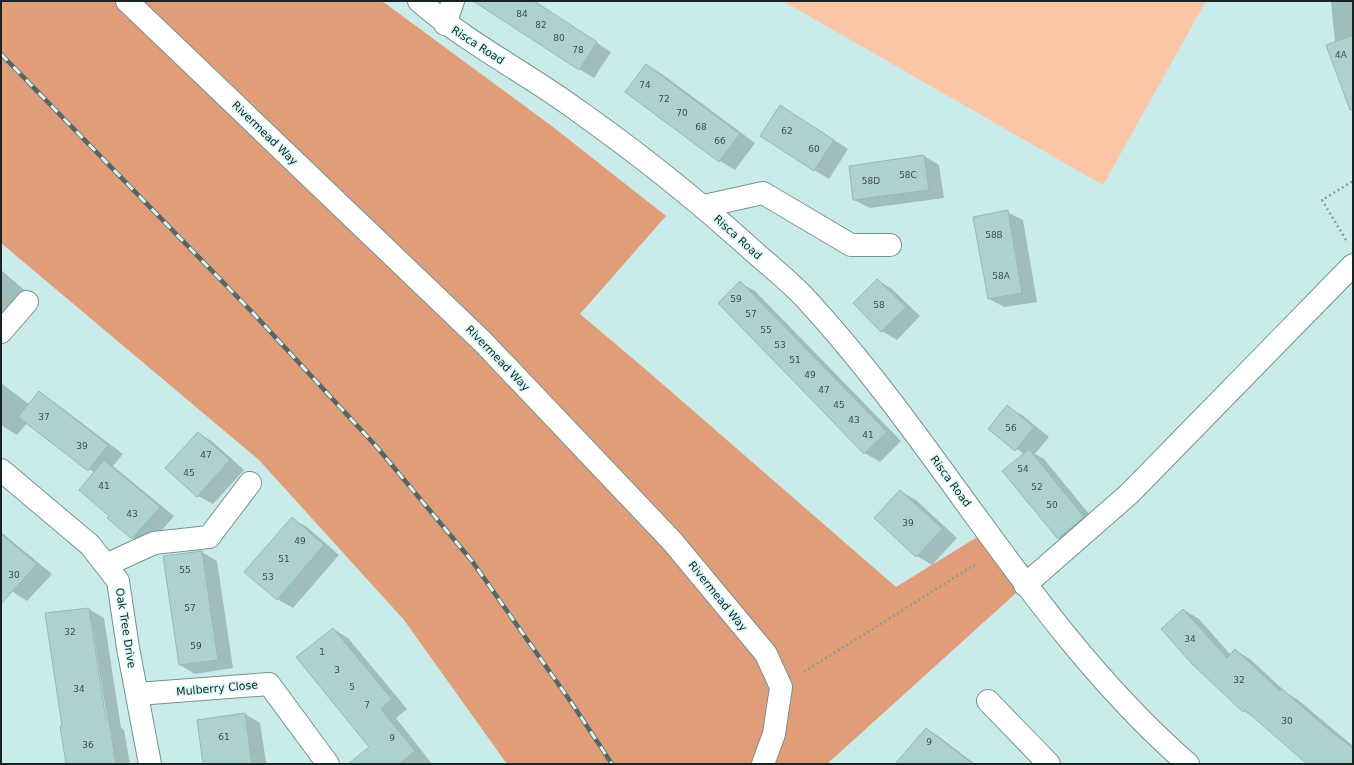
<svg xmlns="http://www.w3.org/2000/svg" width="1354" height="765" viewBox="0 0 1354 765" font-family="'DejaVu Sans',sans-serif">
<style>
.green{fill:#fbc5a6}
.forest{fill:#e19d77}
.shadow{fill:#0003;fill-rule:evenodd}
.building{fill:#aed0ce;stroke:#96b8b6}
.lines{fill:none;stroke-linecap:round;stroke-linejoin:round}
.minor-casing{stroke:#739491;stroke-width:24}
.major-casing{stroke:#739491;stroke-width:24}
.path{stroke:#849e9d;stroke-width:2.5;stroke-dasharray:2 3;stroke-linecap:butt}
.minor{stroke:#fff;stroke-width:22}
.major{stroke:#fff;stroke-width:22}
.rail-casing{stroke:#536766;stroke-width:4.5}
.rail{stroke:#d6faf7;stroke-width:3;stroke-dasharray:9;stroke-linecap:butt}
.labels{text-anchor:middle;stroke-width:3;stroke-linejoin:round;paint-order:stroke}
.number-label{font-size:9px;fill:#3d4f4e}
.street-label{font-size:11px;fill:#172423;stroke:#d6faf7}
</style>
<rect width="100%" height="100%" fill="#c9ecea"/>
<path class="green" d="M783,1H1206L1103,185Z"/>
<path class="forest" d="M1,1H382L553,127L666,216L580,314L644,368L896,587L987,531L1025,585L827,764H507L404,620L259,460L1,243Z"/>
<g class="shadow">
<path d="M492,1H533L611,52L594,78L579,69Z"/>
<path d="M1331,1H1353V80L1335,42Z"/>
<path d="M646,65L662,74L755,143L735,170L720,161L627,92Z"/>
<path d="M795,115L848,149L829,179L814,170Z"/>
<path d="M924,156L939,165L944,198L870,208L854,200Z"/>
<path d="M1007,212L1023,220L1037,302L1004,307L989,299Z"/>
<path d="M1,270L36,300L1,341Z"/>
<path d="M877,280L892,289L920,316L897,340L882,331L854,303Z"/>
<path d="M740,283L755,291L901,441L880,462L865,453Z"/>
<path d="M1,383L30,405L39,393L54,402L123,454L113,466L174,516L148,547L133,538L108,518L111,516L95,473L27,423L17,435L1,425Z"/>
<path d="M1007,407L1022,415L1049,437L1035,454L1044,459L1099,526L1074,547L1059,539L1003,471L1024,454L989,429Z"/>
<path d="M198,433L213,442L244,470L213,504L198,496Z"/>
<path d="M900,491L916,500L957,538L932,565L917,556L876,518Z"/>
<path d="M292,519L307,527L339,555L293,608L277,599Z"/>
<path d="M1,532L52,574L27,601L1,584Z"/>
<path d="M202,552L217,561L233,668L195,674L180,665Z"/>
<path d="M89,609L104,618L121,728L124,730L130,764H67L64,727ZM89,618H91L108,725H106Z"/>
<path d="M1184,610L1199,619L1231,655L1235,650L1250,659L1288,694L1297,699L1353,746V764H1309L1252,716L1244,711Z"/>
<path d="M333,629L348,638L407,709L396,718L432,764H363L371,747Z"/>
<path d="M245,714L260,723L266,762L269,764H211Z"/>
<path d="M926,729L941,738L975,764H897Z"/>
</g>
<g class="building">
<path d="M473,1H534L597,42L579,70Z"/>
<path d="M1353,35V110H1350L1326,45Z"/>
<path d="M646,64L740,134L719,162L625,92Z"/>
<path d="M780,105L834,140L814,171L760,136Z"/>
<path d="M924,155L929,190L853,200L849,166Z"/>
<path d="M1008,210L1022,293L988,299L973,217Z"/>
<path d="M877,279L906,307L881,332L853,303Z"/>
<path d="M740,281L887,432L864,454L718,303Z"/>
<path d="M39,391L108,445L88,471L18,417Z"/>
<path d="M1007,405L1034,427L1015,451L988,429Z"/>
<path d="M198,432L230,460L197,497L165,468Z"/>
<path d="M1029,449L1084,517L1058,539L1002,471Z"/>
<path d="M104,460L160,507L132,539L107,518L109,516L79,490Z"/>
<path d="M900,490L943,529L916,557L874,518Z"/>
<path d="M292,517L324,545L277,600L244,572Z"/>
<path d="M1,534L37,564L1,604Z"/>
<path d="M202,551L218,660L179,665L163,556Z"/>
<path d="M89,608L106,720H109L116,764H66L60,726H62L45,613Z"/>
<path d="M1183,609L1227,658L1235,649L1280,691L1282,689L1328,729L1353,748V764H1307L1245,710L1243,712L1191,663L1161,629Z"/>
<path d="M333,628L392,699L381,709L415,751L399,764H348L369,747L296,657Z"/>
<path d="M245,713L252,764H203L197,720Z"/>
<path d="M926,728L973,764H895Z"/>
</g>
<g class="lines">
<defs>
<g id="minor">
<path d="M127,1L483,342L672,541L766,654L781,687L774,734L763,764"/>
<path d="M445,24L453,1"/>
<path d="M704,206L763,193L851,245H890"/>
<path d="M1,332L27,302"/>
<path d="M1,470L90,545L118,581L128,648L150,764"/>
<path d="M106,565L154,543L209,537L250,483"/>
<path d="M1025,585L1129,494L1353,265"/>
<path d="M137,694L269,684L328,764"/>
<path d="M988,701L1049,764"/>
</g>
<path id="major" d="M419,1C467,43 525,72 577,110C638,153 697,200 752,250C770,266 789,281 805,298C942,446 1035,631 1188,764"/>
</defs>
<use href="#minor" class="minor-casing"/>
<use href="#major" class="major-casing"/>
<g class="path">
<path d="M1346,240L1322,200L1353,181"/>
<path d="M804,672L976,564"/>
</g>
<use href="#minor" class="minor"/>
<use href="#major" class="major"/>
<defs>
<path id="rail" d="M1,54L252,312L376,446L472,561L573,705L612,764"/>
</defs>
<use href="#rail" class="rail-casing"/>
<use href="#rail" class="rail"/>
</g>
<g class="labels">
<g class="number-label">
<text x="522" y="17">84</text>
<text x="541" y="28">82</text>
<text x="559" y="41">80</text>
<text x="578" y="53">78</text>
<text x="1341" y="58">4A</text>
<text x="645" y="88">74</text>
<text x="664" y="102">72</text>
<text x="682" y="116">70</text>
<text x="701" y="130">68</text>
<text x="787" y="134">62</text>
<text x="720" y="144">66</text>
<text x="814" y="152">60</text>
<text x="908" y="178">58C</text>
<text x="871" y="184">58D</text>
<text x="994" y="238">58B</text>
<text x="1001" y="279">58A</text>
<text x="736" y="302">59</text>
<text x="879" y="308">58</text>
<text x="751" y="317">57</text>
<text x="766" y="333">55</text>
<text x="780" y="348">53</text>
<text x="795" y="363">51</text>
<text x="810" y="378">49</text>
<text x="824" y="393">47</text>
<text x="839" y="408">45</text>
<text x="44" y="420">37</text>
<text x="854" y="423">43</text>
<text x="1011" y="431">56</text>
<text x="868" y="438">41</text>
<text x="82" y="449">39</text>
<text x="206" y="458">47</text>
<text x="1023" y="472">54</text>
<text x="189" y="476">45</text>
<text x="104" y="489">41</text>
<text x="1037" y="490">52</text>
<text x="1052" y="508">50</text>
<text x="132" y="517">43</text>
<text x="908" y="526">39</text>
<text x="300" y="544">49</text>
<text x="284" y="562">51</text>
<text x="185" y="573">55</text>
<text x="14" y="578">30</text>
<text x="268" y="580">53</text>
<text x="190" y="611">57</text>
<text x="70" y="635">32</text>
<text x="1190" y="642">34</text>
<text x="196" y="649">59</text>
<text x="322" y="655">1</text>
<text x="337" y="673">3</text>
<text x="1239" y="683">32</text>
<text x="352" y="690">5</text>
<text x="79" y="692">34</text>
<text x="367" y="708">7</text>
<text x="1287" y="724">30</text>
<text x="224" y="740">61</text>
<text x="392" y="741">9</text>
<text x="929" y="745">9</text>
<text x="88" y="748">36</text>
</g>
<g class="street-label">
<text transform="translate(478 45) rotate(33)" y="4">Risca Road</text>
<text transform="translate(265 133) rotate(44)" y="4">Rivermead Way</text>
<text transform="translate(738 237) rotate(42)" y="4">Risca Road</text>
<text transform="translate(498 358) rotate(46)" y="4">Rivermead Way</text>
<text transform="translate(951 481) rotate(54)" y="4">Risca Road</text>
<text transform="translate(718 596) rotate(51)" y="4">Rivermead Way</text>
<text transform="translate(126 628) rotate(81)" y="4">Oak Tree Drive</text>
<text transform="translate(217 688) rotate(-5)" y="4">Mulberry Close</text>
</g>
</g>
<rect width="1354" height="765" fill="none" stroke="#172423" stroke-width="4"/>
</svg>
